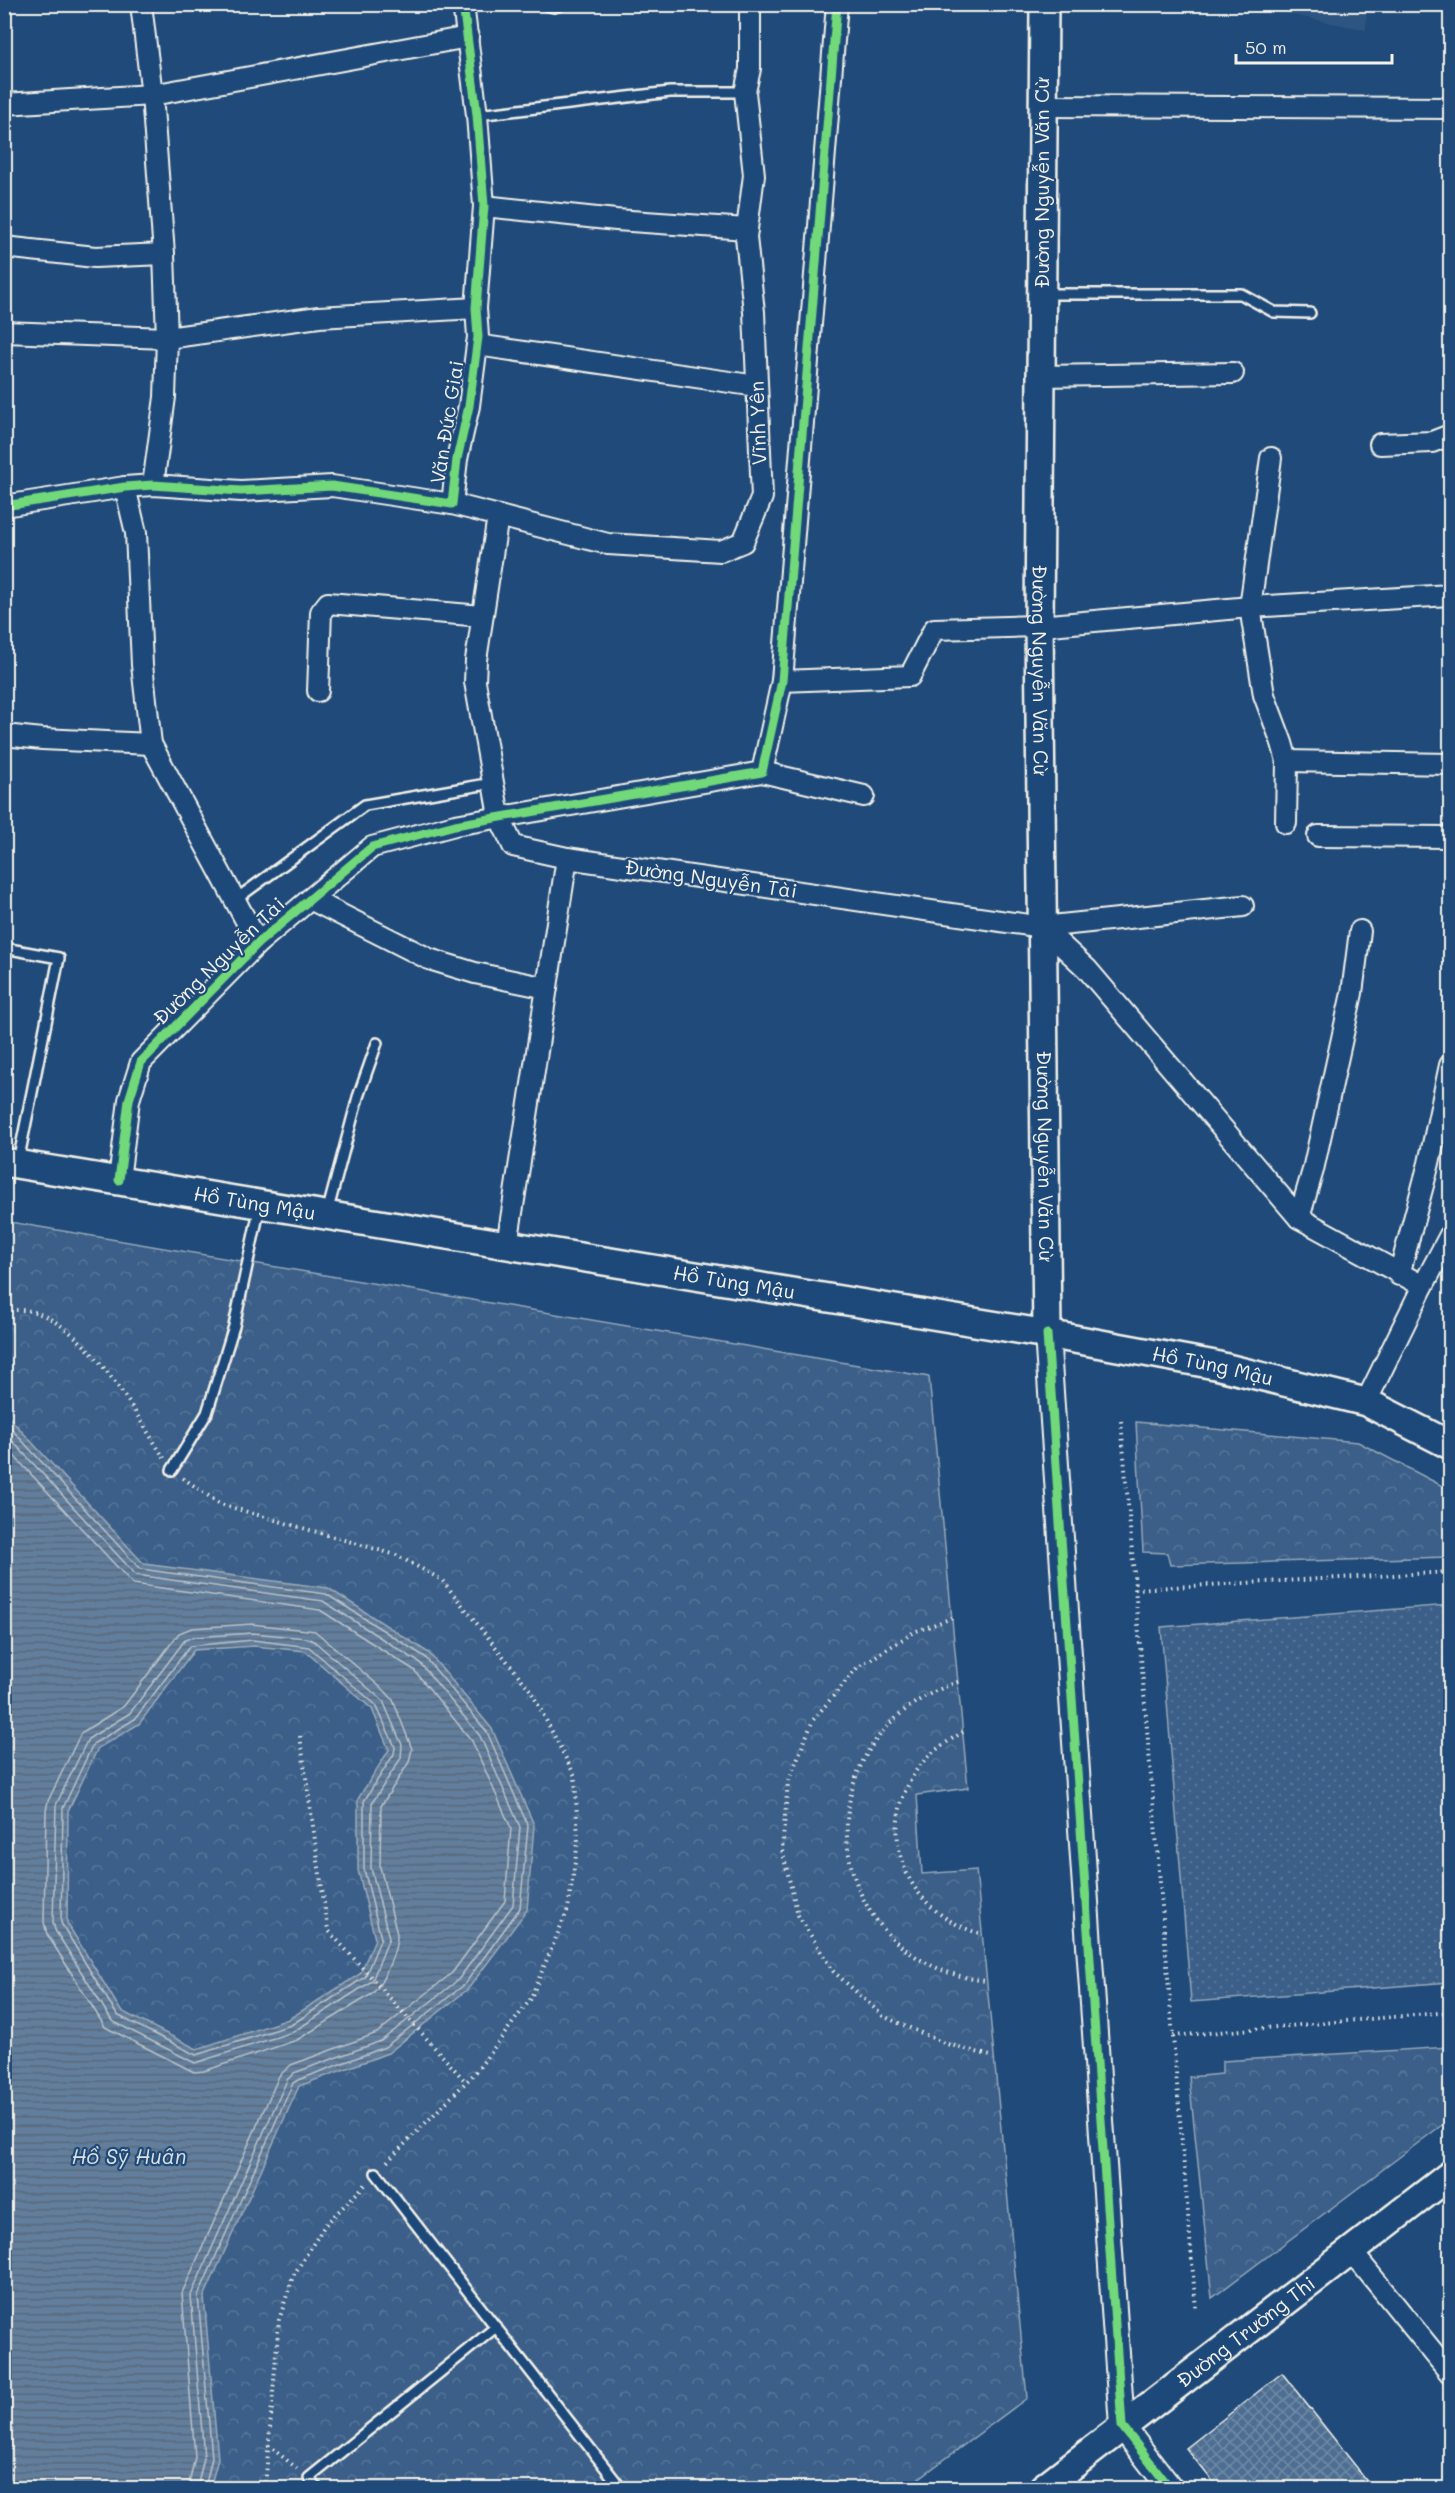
<svg xmlns="http://www.w3.org/2000/svg" width="1455" height="2493" viewBox="0 0 1455 2493" font-family="Mali,sans-serif">
<style>
.built{fill:#2d5581}
.grass{fill:url(#grass-dots);stroke:#97a8b8;stroke-width:1.5}
.forest{fill:url(#forest-crowns);stroke:#97a8b8;stroke-width:1.5}
.water{fill:url(#water-rules);stroke:#9cacbb;stroke-width:1.5;fill-rule:evenodd}
.lines{fill:none;stroke-linecap:round;stroke-linejoin:round}
.shore{stroke:#bac3ca;stroke-width:1.5}
.building{fill:url(#building-cross-hatch);stroke:#f4f1e8;stroke-width:1.5}
.service-casing{stroke:#f4f1e8;stroke-width:14}
.minor-casing{stroke:#f4f1e8;stroke-width:24}
.tertiary-casing{stroke:#f4f1e8;stroke-width:28}
.secondary-casing{stroke:#f4f1e8;stroke-width:32}
.path{stroke:#f4f1e8;stroke-width:4;stroke-dasharray:1.5 4.5;stroke-linecap:butt}
.service{stroke:#1f4a7a;stroke-width:9}
.minor{stroke:#1f4a7a;stroke-width:20}
.tertiary{stroke:#1f4a7a;stroke-width:24}
.secondary{stroke:#1f4a7a;stroke-width:27}
.cycleway-casing{stroke:#1f4a7a;stroke-width:13}
.cycleway{stroke:#71d979;stroke-width:9}
.labels{text-anchor:middle;stroke-width:4.5;stroke-linejoin:round;paint-order:stroke}
.street-label{font-size:20px;fill:#f4f1e8;stroke:#1f4a7a}
.water-label{font-size:21px;font-style:italic;fill:#dee0dd;stroke:#1f4a7a}
</style>
<defs>
<pattern id="grass-dots" width="8" height="8" patternUnits="userSpaceOnUse" patternTransform="scale(1.5)"><rect width="8" height="8" fill="#3a5f88"/><path d="M2 2h.1M6 6h.1" fill="none" stroke="#577699" stroke-width="1.8" stroke-linecap="round"/></pattern>
<pattern id="forest-crowns" width="20" height="18" patternUnits="userSpaceOnUse" patternTransform="scale(1.5)"><rect width="20" height="18" fill="#3a5f88"/><path d="M2 6a3 3 0 1 1 6 0M12 15a3 3 0 1 1 6 0" fill="none" stroke="#577699"/></pattern>
<pattern id="water-rules" width="6" height="5" patternUnits="userSpaceOnUse" patternTransform="scale(1.5)"><rect width="6" height="5" fill="#627e9d"/><path d="M0 2.5h6" fill="none" stroke="#58687a"/></pattern>
<pattern id="building-cross-hatch" width="8" height="8" patternUnits="userSpaceOnUse" patternTransform="scale(1.5)"><rect width="8" height="8" fill="#4d6e92"/><path d="M0 0l8 8M0 8l8-8" fill="none" stroke="#708aa6"/></pattern>
</defs>
<rect width="100%" height="100%" fill="#1f4a7a"/>
<filter id="ink" filterUnits="userSpaceOnUse"><feTurbulence type="fractalNoise" baseFrequency=".0167" numOctaves="2"/><feDisplacementMap in="SourceGraphic" scale="12" xChannelSelector="R" yChannelSelector="G"/><feConvolveMatrix kernelMatrix="1 2 1 2 8 2 1 2 1" color-interpolation-filters="sRGB"/></filter>
<g filter="url(#ink)">
<path class="built" d="M1245,5H1367L1366,30Z"/>
<path class="grass" d="M1450,1605V1982L1191,2002L1161,1627Z"/>
<g class="forest">
<path d="M4,1221L929,1377L968,1788L917,1795L922,1874L976,1870L1027,2398L906,2488H5Z"/>
<path d="M1136,1422L1358,1442L1450,1490V1557L1170,1565L1167,1553L1143,1552Z"/>
<path d="M1450,2047V2119L1212,2298L1189,2077L1222,2074V2061Z"/>
</g>
<path class="water" d="M4,1412L144,1564L328,1588L429,1653L492,1729L534,1825L527,1910L468,1989L388,2053L299,2086L204,2297L218,2459L210,2488H5ZM254,1646L305,1651L372,1709L389,1750L358,1799V1870L375,1939L360,1974L289,2019L197,2049L121,2011L67,1923L68,1811L98,1748L139,1724L194,1650Z"/>
<g class="lines">
<g class="shore">
<path d="M4,1421L140,1569L326,1594L425,1657L487,1732L528,1826L520,1908L464,1985L385,2047L298,2080L293,2083L198,2296L212,2458L205,2488"/>
<path d="M4,1432L136,1575L323,1601L420,1663L480,1736L520,1827L513,1905L458,1980L381,2041L294,2073L287,2080L191,2295L204,2458L197,2488"/>
<path d="M4,1445L133,1584L320,1610L414,1670L472,1741L511,1828L505,1901L452,1973L377,2033L291,2065L279,2076L182,2293L195,2457L188,2488"/>
<path d="M252,1624L315,1631L386,1692L393,1700L412,1749L409,1762L381,1806L380,1867L397,1934C398,1949 383,1984 372,1994L297,2040L204,2071L194,2072L105,2027L47,1934L44,1922L46,1811L48,1801L81,1733L124,1706L179,1633L192,1628Z"/>
<path d="M253,1633L306,1638L314,1641L383,1701L402,1745L401,1758L372,1803L371,1868L389,1938L372,1981L293,2032L195,2063L112,2021L55,1930L53,1922L56,1805L88,1739L130,1713L185,1640L193,1637Z"/>
<path d="M253,1640L309,1647L376,1705L395,1747L394,1754L364,1801V1869L381,1938L365,1977L291,2025L196,2055L117,2015L61,1923L63,1808L93,1744L135,1719L190,1646Z"/>
</g>
</g>
<path class="building" d="M1282,2373L1373,2488H1218L1186,2448Z"/>
<g class="lines">
<defs>
<g id="service">
<path d="M542,4L554,7L563,4"/>
<path d="M477,115L670,92H745"/>
<path d="M1044,294H1241L1274,312L1310,313"/>
<path d="M235,900L365,805L493,783"/>
<path d="M4,948L59,958L18,1162"/>
<path d="M327,1213L358,1097L377,1043"/>
<path d="M172,1470L207,1413L234,1326L260,1206"/>
<path d="M376,2173L621,2488"/>
<path d="M317,2488L309,2478L496,2327"/>
</g>
<g id="minor">
<path d="M141,4L152,95L164,254L167,338L165,397L153,485"/>
<path d="M4,104L152,95L468,37"/>
<path d="M1043,106L1450,108"/>
<path d="M484,206L616,220L747,229"/>
<path d="M4,247L95,257L164,254"/>
<path d="M4,332L167,338L319,317L476,308"/>
<path d="M477,345L757,386"/>
<path d="M1041,376L1233,373"/>
<path d="M1380,444L1432,442L1450,435"/>
<path d="M1271,458L1250,607L1264,695L1282,743L1287,761L1286,823"/>
<path d="M125,487L136,533L142,665L151,744L258,943"/>
<path d="M452,504L608,544L721,551L743,542L762,497L754,312L746,237L754,175L745,92L750,69V4"/>
<path d="M4,506L125,487L153,485L241,491L332,486L452,504L457,459L469,406L478,337L476,308L484,206L477,115L463,4"/>
<path d="M498,516L476,660L475,682L499,816L513,846L567,858L1042,927L1243,906"/>
<path d="M782,681L910,676L934,629L1039,626L1250,607L1450,595"/>
<path d="M318,691L321,612L328,603L482,616"/>
<path d="M4,735L42,739L151,744"/>
<path d="M1287,761L1450,764"/>
<path d="M762,772L864,796"/>
<path d="M1318,836L1450,837"/>
<path d="M310,899L429,959L475,973L547,988"/>
<path d="M1042,927L1087,969L1299,1218L1423,1286"/>
<path d="M119,1180L129,1100L141,1062L258,943L372,847L455,825L762,772L782,681L837,4"/>
<path d="M1299,1218L1313,1170L1352,993L1360,931"/>
<path d="M507,1245L567,858"/>
<path d="M1399,1275L1429,1163L1450,1065"/>
<path d="M1366,1402L1423,1286L1450,1235"/>
<path d="M1352,2252L1450,2373"/>
</g>
<path id="tertiary" d="M1047,1334L1122,2426L1170,2488"/>
<g id="secondary">
<path id="s1" d="M1044,4L1039,626L1047,1334"/>
<path id="s2" d="M4,1162L1047,1334L1215,1365L1366,1402L1450,1445"/>
<path id="s3" d="M1043,2488L1450,2175"/>
</g>
</defs>
<use href="#service" class="service-casing"/>
<use href="#minor" class="minor-casing"/>
<use href="#tertiary" class="tertiary-casing"/>
<use href="#secondary" class="secondary-casing"/>
<g class="path">
<path d="M4,1310C14,1310 28,1309 37,1313C91,1332 134,1411 164,1458"/>
<path d="M1121,1421L1196,2309"/>
<path d="M183,1478L220,1504L396,1555L442,1580L531,1691L575,1776L578,1842L568,1909L530,2000L475,2073L385,2164"/>
<path d="M1135,1589L1450,1572"/>
<path d="M952,1618L914,1632L857,1668L813,1720L788,1782L782,1850L798,1915L833,1971L883,2016L944,2043L994,2057"/>
<path d="M958,1682C794,1737 818,1962 987,1981"/>
<path d="M963,1732C945,1743 925,1755 914,1774C874,1840 910,1915 982,1934"/>
<path d="M300,1736L328,1930L466,2082"/>
<path d="M1173,2036L1450,2012"/>
<path d="M268,2445L299,2470"/>
<path d="M265,2488L279,2320L293,2276L325,2225L367,2183"/>
</g>
<use href="#service" class="service"/>
<use href="#minor" class="minor"/>
<use href="#tertiary" class="tertiary"/>
<use href="#secondary" class="secondary"/>
<defs>
<g id="cycleway">
<path d="M4,506L125,487L153,485L241,491L332,486L452,504L457,459L469,406L478,337L476,308L484,206L477,115L463,4"/>
<path d="M119,1180L129,1100L141,1062L258,943L372,847L455,825L762,772L782,681L837,4"/>
<path d="M1047,1334L1122,2426L1170,2488"/>
</g>
</defs>
<use href="#cycleway" class="cycleway-casing"/>
<use href="#cycleway" class="cycleway"/>
</g>
</g>
<g class="labels">
<g class="street-label">
<text transform="translate(1042 183) rotate(-90)" y="7">Đường Nguyễn Văn Cừ</text>
<text transform="translate(447 422) rotate(-81)" y="7">Văn Đức Giai</text>
<text transform="translate(758 423) rotate(-92)" y="7">Vĩnh Yên</text>
<text dy="7" stroke="none"><textPath href="#s1" startOffset="666">Đường Nguyễn Văn Cừ</textPath></text>
<text transform="translate(711 879) rotate(8)" y="7">Đường Nguyễn Tài</text>
<text transform="translate(219 961) rotate(-44)" y="7">Đường Nguyễn Tài</text>
<text dy="7" stroke="none"><textPath href="#s1" startOffset="1152">Đường Nguyễn Văn Cừ</textPath></text>
<text dy="7" stroke="none"><textPath href="#s2" startOffset="254">Hồ Tùng Mậu</textPath></text>
<text dy="7" stroke="none"><textPath href="#s2" startOffset="740">Hồ Tùng Mậu</textPath></text>
<text dy="7" stroke="none"><textPath href="#s2" startOffset="1226">Hồ Tùng Mậu</textPath></text>
<text dy="7" stroke="none"><textPath href="#s3" startOffset="256">Đường Trường Thi</textPath></text>
</g>
<g class="water-label">
<text x="129" y="2164">Hồ Sỹ Huân</text>
</g>
</g>
<rect width="1455" height="2493" fill="none" stroke="#1f4a7a" stroke-width="24"/>
<rect x="12" y="12" width="1431" height="2469" fill="none" stroke="#f4f1e8" stroke-width="2" filter="url(#ink)"/>
<path d="M1236 54v9h156v-9" fill="none" stroke="#f4f1e8" stroke-width="3"/>
<text x="1245" y="54" font-size="18" fill="#f4f1e8" stroke="#1f4a7a" stroke-width="4.5" paint-order="stroke">50 m</text>
</svg>
